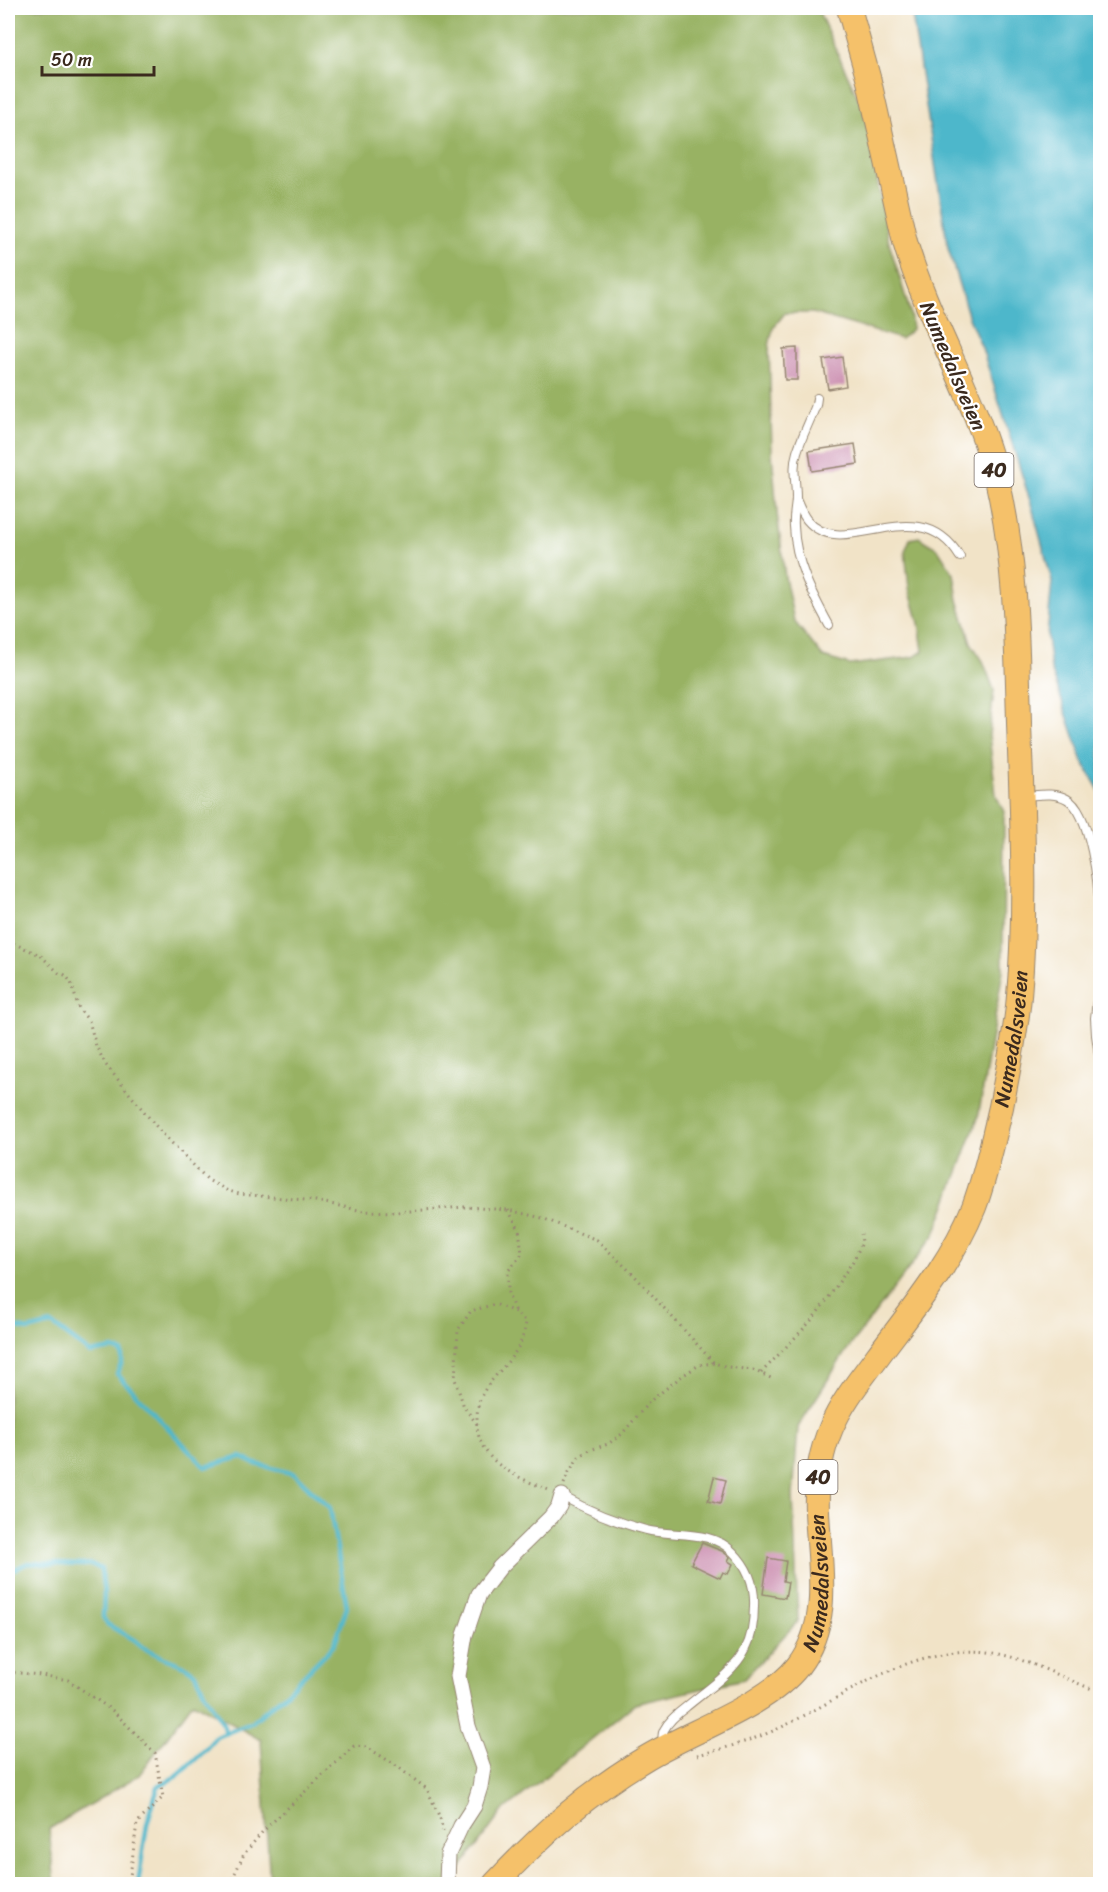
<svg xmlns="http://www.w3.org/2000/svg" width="1108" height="1892" viewBox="0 0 1108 1892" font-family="Sriracha,sans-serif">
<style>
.forest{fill:#98b264;stroke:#6a6e41;stroke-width:1.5}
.water{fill:#4eb7cb;stroke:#447074;stroke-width:1.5}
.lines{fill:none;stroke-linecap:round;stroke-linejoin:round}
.stream{stroke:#4eb7cb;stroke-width:4.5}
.building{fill:#cd93b3}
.service-casing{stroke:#968672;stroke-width:10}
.minor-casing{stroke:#968672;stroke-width:17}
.primary-casing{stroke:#968672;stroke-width:26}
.path{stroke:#968672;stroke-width:3;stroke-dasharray:1.5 4.5;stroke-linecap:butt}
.service{stroke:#fff;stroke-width:8}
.minor{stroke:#fff;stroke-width:15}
.primary{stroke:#f5c16b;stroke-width:24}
.labels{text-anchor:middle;stroke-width:4.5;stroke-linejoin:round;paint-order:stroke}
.shield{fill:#fff;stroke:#766a62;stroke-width:1.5}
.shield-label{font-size:20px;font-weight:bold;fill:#3b2a1e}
.street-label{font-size:21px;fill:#3b2a1e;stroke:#fff}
</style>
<rect width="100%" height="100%" fill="#fff"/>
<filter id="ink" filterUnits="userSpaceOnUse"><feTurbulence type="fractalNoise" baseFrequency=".0167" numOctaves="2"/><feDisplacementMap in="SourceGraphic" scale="12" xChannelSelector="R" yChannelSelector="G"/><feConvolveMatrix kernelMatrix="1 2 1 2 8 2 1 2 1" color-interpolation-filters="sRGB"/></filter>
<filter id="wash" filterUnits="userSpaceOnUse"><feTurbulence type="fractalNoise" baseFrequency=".008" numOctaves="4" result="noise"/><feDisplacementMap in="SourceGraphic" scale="24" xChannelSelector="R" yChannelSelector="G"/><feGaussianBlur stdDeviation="1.35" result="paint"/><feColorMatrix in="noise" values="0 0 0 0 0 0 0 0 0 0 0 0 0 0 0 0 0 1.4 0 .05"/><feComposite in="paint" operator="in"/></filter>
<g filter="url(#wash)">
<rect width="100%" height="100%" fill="#f1e3c7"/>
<path class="forest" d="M8,8H817L864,111L889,243L910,312L912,329L901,339L813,313H785L773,328L769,346L772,453L777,513L785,577L794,621L823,657L850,665L914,657L923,651L919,623L909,588L905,551L910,539L919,537L938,549L954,574L958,600L971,643L983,661L994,690L989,735L996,795L1004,812L1003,970L978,1118L935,1234L844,1354L798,1427L793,1496L798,1621L744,1679L635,1704L502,1812L449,1884H270L261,1740L193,1702L139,1775L49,1829L55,1884H8Z"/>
<path class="water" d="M911,8H1100V792L1083,762L1051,669L1047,636L1052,581L1032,507L982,348L969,318L948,248Z"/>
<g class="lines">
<g class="stream">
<path d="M8,1326L28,1330L52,1324L90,1353L113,1349L122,1352V1362L117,1374L205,1467L241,1457L256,1464L295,1474L309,1488L330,1508L347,1607L334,1645L286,1693L251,1723L216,1737L202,1753L177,1776L158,1786L147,1824L138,1884"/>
<path d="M8,1572L28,1563L84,1565L91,1564L101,1569L104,1593L103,1617L107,1624L134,1640L142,1647L162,1657L185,1666L196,1674L206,1696L222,1722L226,1733"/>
</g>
</g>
<g id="blocks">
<g class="building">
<path d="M797,348V380H785L783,349Z"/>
<path d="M842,357L846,386L828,389L823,360Z"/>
<path d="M855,444L858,464L812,471L809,451Z"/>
<path d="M714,1477L726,1480L720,1504L708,1501Z"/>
<path d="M702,1543L722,1551L730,1557L728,1561L733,1564L728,1574L723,1572L720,1578L691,1564Z"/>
<path d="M768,1558L786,1561L783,1581L788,1582L785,1598L763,1594Z"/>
</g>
</g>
</g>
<g filter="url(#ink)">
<use href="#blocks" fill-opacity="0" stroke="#968672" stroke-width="1.5"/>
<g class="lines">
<defs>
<g id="service">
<path d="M817,398L816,405C810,421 802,436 797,452C792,468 796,482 796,498C796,507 793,516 794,526C795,562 812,594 829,625"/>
<path d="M796,499C799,506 802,514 807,520C844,564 918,487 960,557"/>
<path d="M1026,796C1040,795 1054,792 1067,799C1091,812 1099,888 1100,914"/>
<path d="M1100,929V974L1095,1018L1096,1035L1100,1062"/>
<path d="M562,1496C587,1510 619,1523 646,1530C674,1537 711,1529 733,1552C748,1567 755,1586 754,1606C754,1620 752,1637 745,1650C734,1672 705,1691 686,1707C678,1713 669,1720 664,1730C662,1734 662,1738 664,1742"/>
<path d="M1100,1691V1692"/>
</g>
<path id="minor" d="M447,1884L448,1854L461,1826L474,1806L480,1787L483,1768L468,1726L458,1676L465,1635L479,1594L500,1567L551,1517L559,1506L562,1496"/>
<g id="primary">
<path id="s1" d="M495,1884C542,1834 587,1793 646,1758C690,1731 767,1706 798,1666C833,1620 819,1564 817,1511C816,1483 820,1454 831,1428C842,1402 860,1380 877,1357C912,1310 952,1262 974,1207C986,1175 993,1141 1001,1107C1008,1070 1016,1033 1019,996C1027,905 1022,813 1019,723C1017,641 1016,559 997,479C976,396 929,324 905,242L869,81L849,8"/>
</g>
</defs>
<use href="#service" class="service-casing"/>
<use href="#minor" class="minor-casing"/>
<use href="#primary" class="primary-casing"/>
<g class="path">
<path d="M8,941L40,955L59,973L65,975L71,982L79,1009L89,1021L96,1046L106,1065L160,1131L208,1180L226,1190L239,1194L316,1201L363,1211L396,1212L465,1207L508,1210L542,1218L597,1240L634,1275L714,1363L728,1367L753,1370L771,1378"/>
<path d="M508,1210L519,1229L522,1254L508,1271V1293L515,1312"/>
<path d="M761,1373L810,1322L827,1300L853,1261L862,1243L861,1234"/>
<path d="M477,1424L464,1407L455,1379L458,1330L471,1311L495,1304L515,1312L526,1322C522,1354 503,1364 486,1388C479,1398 477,1408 477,1419C475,1462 517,1477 551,1491"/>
<path d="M564,1484L569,1472L579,1457L590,1450L608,1444L622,1434L649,1402L682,1376L699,1365L714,1363"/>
<path d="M8,1672L41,1675L68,1680L113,1711L155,1753L163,1797L137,1823L129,1884"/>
<path d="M697,1755C728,1748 760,1738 788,1724C850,1693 915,1644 988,1652C1024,1657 1058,1676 1092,1689"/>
<path d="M230,1884L244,1854L264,1830L354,1746L367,1747L395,1765L427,1789L440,1818L443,1831"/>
</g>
<use href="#service" class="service"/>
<use href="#minor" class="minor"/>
<use href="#primary" class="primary"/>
</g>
</g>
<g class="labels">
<g class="shield">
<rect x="974.5" y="453" width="39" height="34" rx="4.5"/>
<rect x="798.5" y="1460" width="39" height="34" rx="4.5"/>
</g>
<g class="shield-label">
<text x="994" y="477">40</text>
<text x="818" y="1484">40</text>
</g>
<g class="street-label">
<text transform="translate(953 366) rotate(67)" y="7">Numedalsveien</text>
<text dy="7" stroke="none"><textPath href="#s1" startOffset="1058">Numedalsveien</textPath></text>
<text dy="7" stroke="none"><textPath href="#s1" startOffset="464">Numedalsveien</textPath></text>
</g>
</g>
<rect width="1108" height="1892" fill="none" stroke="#fff" stroke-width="30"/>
<path d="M42 66v9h112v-9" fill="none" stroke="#3b2a1e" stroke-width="3"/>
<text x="51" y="66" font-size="18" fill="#3b2a1e" stroke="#ffffff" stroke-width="4.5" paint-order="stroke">50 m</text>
</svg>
